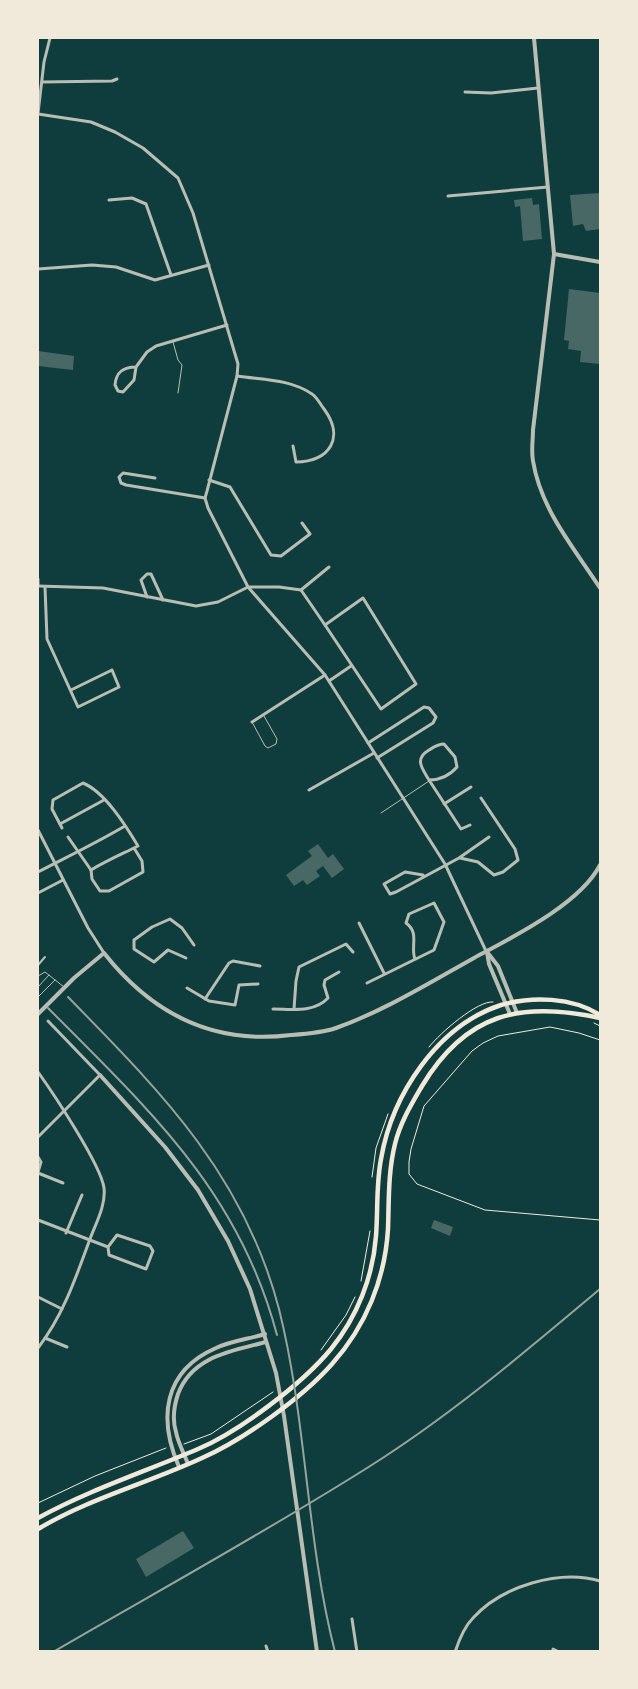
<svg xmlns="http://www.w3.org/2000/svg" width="638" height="1689" viewBox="0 0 638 1689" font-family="Cabin,sans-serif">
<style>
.building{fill:#486865}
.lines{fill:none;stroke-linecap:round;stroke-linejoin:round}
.path{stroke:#f1e9da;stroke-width:1}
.service{stroke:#b8beb3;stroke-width:1}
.pedestrian{stroke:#b8beb3;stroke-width:2}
.minor{stroke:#b8beb3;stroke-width:3}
.tertiary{stroke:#b8beb3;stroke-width:4}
.secondary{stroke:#f1e9da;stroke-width:4.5}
.rail{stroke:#97a49c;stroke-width:2}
</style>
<rect width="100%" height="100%" fill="#0f3d3e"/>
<g class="building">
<path d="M600,193V229L586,231L583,224L573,226L570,195Z"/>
<path d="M532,198L533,205L539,204L542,239L523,241L520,206L515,207L514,200Z"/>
<path d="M569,289L600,293V364L580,362L581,351L568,349L569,341L564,340Z"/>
<path d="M38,351L74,356L73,370L38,366Z"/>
<path d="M318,844L328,858L333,854L344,869L332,878L323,866L316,871L320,876L307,885L303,880L294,886L286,875L312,856L308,851Z"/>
<path d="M434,1220L453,1227L450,1236L431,1228Z"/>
<path d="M183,1531L194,1548L146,1577L136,1559Z"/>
</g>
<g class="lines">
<g class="path">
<path d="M594,1023L600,1026"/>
<path d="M600,1040L579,1033L550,1027L498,1036L483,1043L472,1051L424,1106L411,1149L409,1162V1174L417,1184L485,1210L600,1220"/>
<path d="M429,1047C440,1033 478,1000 493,1002"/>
<path d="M372,1177L376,1148L388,1114"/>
<path d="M361,1281L370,1231"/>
<path d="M321,1350L346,1315L355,1297"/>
<path d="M184,1444L211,1434L273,1392"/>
<path d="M38,1503L95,1476L166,1448"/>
</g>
<g class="service">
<path d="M173,342L178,360L182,365L178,393"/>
<path d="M252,722L265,746L268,748L276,744L277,739L264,716"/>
<path d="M381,813L429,781"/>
<path d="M38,976L45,972L64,987"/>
<path d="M38,987L49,975"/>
<path d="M38,997L55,980"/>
</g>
<path class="pedestrian" d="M38,965L45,957"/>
<g class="minor">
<path d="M42,82L112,81L117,79"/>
<path d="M465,92L491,93L538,88"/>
<path d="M38,113L44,62L50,38"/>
<path d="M38,114L91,122L115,132L143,148L178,178L193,213L238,364L237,376L207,491L205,498L208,508L248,587L325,675L445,864L486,951"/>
<path d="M448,196L548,187"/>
<path d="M109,200L132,198L146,204L171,275"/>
<path d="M38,269L92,265L116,267L155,280L209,265"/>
<path d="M136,367L134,380L123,392L118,391L115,385C116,372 123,367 136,367L147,352L156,346L227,325"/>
<path d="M237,376C263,380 290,379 312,394C317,397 320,404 324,409C345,437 330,462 296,462L293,446"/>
<path d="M155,478L123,473L119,477L121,483L126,485L205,498"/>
<path d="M209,480L230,487L271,555L281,556L310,534L302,523"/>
<path d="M38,579V586"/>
<path d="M38,586L103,588L196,606L218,602L248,587H279L301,590L329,567"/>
<path d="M45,587L47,639L78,707L119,687L112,670L71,690"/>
<path d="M301,590L325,625"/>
<path d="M147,597L141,580L147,574H151L163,600"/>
<path d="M363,598L416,684L381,709L325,625Z"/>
<path d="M329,681L351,666"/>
<path d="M252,722L325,675"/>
<path d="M368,743L424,707L429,708L436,717L433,723L377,758"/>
<path d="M429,780C422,768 414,759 429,750C434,747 438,744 444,744L455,757L457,767C450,775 440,780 429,780L461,829L470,825"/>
<path d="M309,790L374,753"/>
<path d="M444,804L471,787"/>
<path d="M60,824L104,800"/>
<path d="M62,828L52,809L53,800L83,783C105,792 126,826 138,846C122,854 106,861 91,870L92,879L100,891H109L143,872L142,861L134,848"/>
<path d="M38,830L88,928L104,953"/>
<path d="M68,837L91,870"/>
<path d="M460,858L478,862L494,875L503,872L518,860L515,849L481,798"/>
<path d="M38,872C67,857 96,843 125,826"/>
<path d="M423,875L405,872L384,884L390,894L396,892L459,858L489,837"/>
<path d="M38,893L63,880"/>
<path d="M359,923L384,973"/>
<path d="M186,958L168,950L154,962L134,949V940L152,927L170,919L182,928L194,945"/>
<path d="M367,983L434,950L444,922L434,903L409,914L406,923C420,933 410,947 415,959"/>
<path d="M187,988L209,1001L235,1005L239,985L258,984"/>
<path d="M205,999L229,963L233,961L260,966"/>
<path d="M273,1009C292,1009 314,1013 328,998L324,985L325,980L339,972"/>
<path d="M294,1009L296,981L299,967L346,944L353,952"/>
<path d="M38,1072C53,1093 101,1165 104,1188C106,1205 96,1223 90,1239C76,1277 63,1316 38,1348"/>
<path d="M38,1137L100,1075L48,1021"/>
<path d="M38,1157L41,1162L38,1172"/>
<path d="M38,1173L63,1183"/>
<path d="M38,1220L108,1247L109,1255L146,1269L153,1251L150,1246L117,1235L108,1247"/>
<path d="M66,1233L82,1195"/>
<path d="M38,1297L62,1309"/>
<path d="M45,1338L67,1347"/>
<path d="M352,1619L357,1652"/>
<path d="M266,1646L268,1652"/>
<path d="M455,1652C459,1640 464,1627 473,1618C502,1586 559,1569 600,1581"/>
<path d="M553,1652V1649L559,1652"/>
</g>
<g class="tertiary">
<path d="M534,38L554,254L533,430C533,440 531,451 533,461C541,510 574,548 600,588"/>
<path d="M554,254L600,262"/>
<path d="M487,952L498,966L517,1013"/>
<path d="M487,952L489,964L510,1014"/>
<path d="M38,1014L74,978L104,953C152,1014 213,1045 291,1035C306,1034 322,1033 336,1028C384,1011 429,983 474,958C513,937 580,904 600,865"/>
<path d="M100,1075L165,1147L198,1190L228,1241L250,1289L276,1373L284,1416L317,1652"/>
<path d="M188,1464C184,1453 178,1443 176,1432C172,1419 174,1406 178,1394C192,1356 232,1351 266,1342"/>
<path d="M179,1467C158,1419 163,1371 216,1348C231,1341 249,1339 265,1334"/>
</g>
<g class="secondary">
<path d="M38,1518C89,1490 144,1472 198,1449C240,1431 302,1384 331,1349C357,1317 373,1277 376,1236C378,1211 376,1185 381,1159C392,1095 437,1026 501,1005C532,996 572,997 600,1015"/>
<path d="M38,1529C88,1499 148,1483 202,1458C243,1440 302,1398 332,1364C366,1326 385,1279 388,1229C389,1200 388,1172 395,1144C400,1123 411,1105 422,1086C466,1013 520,1001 600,1018"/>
</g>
<g class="rail">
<path d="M68,997C161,1092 244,1175 279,1309C307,1421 306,1539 335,1652"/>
<path d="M48,1008C149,1110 239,1191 277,1335"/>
<path d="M53,1652C158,1591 264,1533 367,1468C450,1416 525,1352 600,1289"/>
</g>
</g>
<rect width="638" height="1689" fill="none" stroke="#f1e9da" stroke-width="78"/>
</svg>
